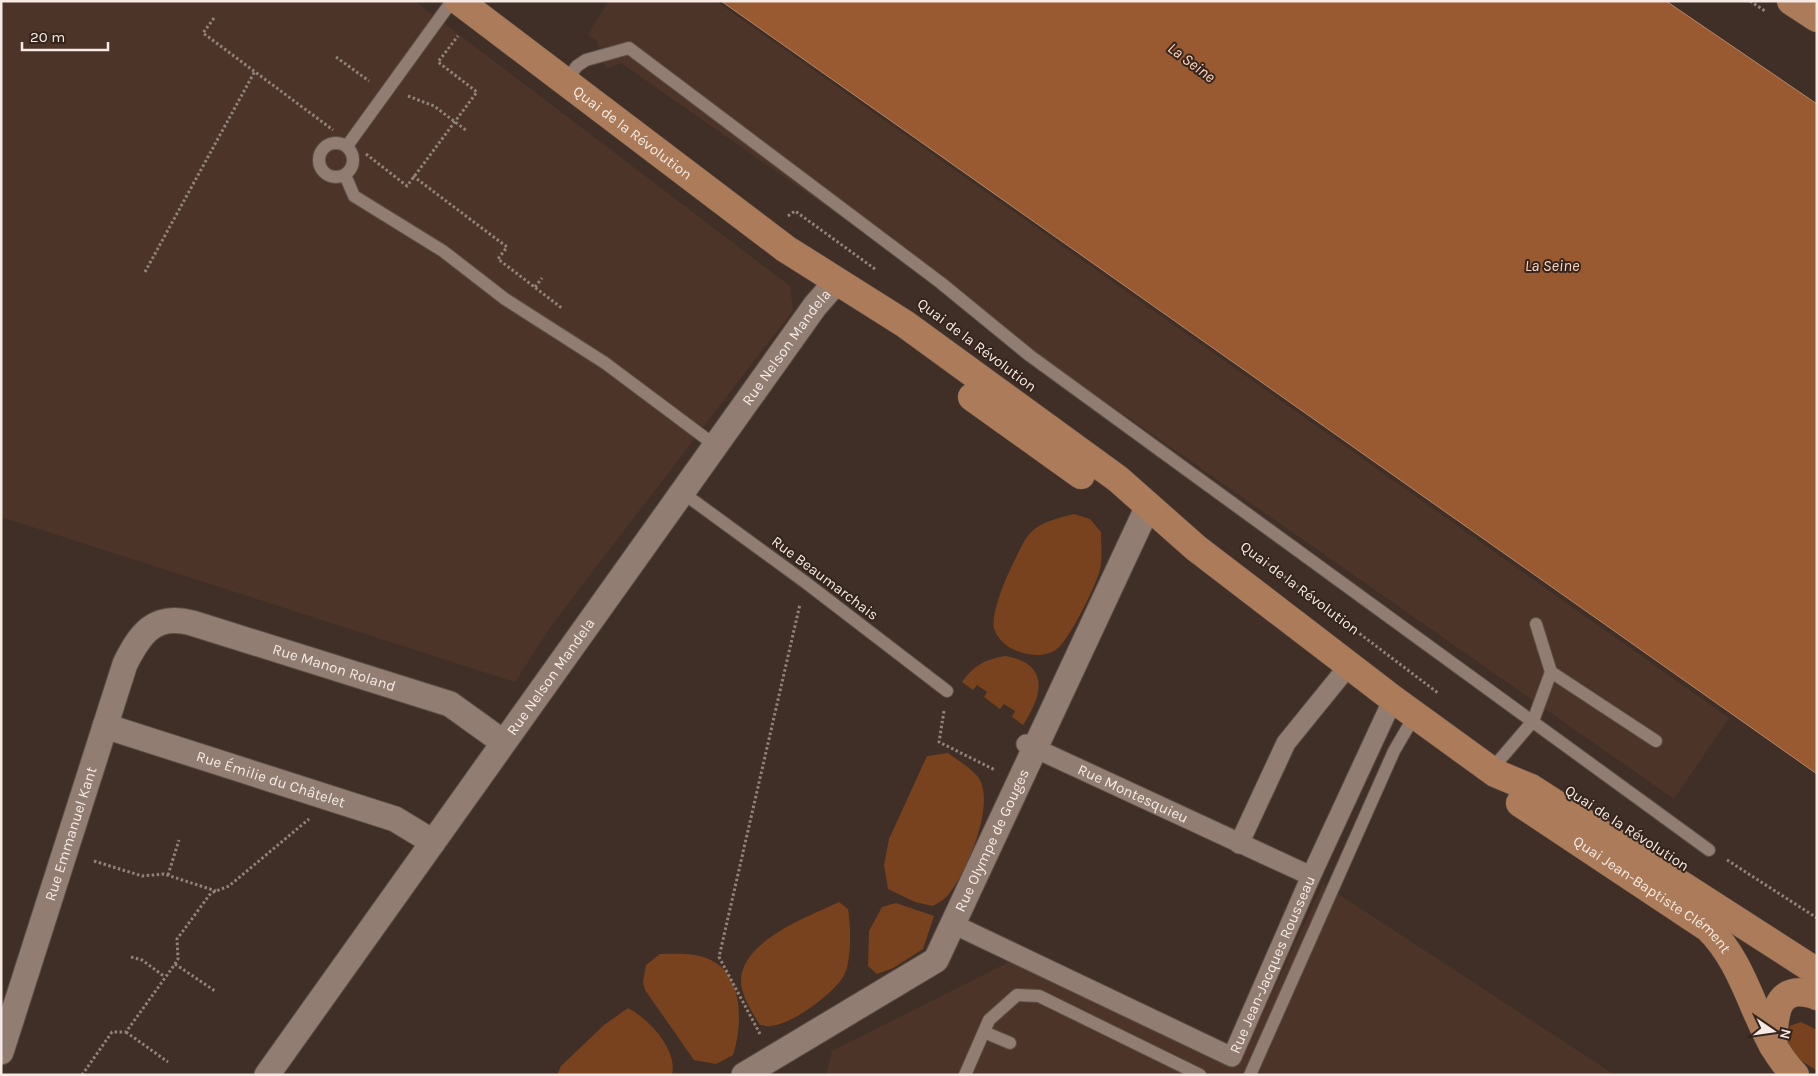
<svg xmlns="http://www.w3.org/2000/svg" width="1818" height="1076" viewBox="0 0 1818 1076" font-family="Karla,sans-serif">
<style>
.built{fill:#4c3528}
.green{fill:#78421f}
.water{fill:#9a5a31;stroke:#b58567}
.lines{fill:none;stroke-linecap:round;stroke-linejoin:round}
.service-casing{stroke:#5c4e46;stroke-width:14}
.pedestrian-casing{stroke:#5c4e46;stroke-width:21}
.minor-casing{stroke:#5c4e46;stroke-width:27}
.secondary-casing{stroke:#5c4e46;stroke-width:29}
.path{stroke:#91837c;stroke-width:3;stroke-dasharray:2.5 2.5;stroke-linecap:butt}
.service{stroke:#917d72;stroke-width:12}
.pedestrian{stroke:#917d72;stroke-width:19}
.minor{stroke:#917d72;stroke-width:25}
.secondary{stroke:#ab7b5a;stroke-width:28}
.labels{text-anchor:middle;stroke-width:4;stroke-linejoin:round;paint-order:stroke}
.street-label{font-size:15px;fill:#f5eae4;stroke:#35251c}
.water-label{font-size:16px;font-style:italic;fill:#fdd6c0;stroke:#35251c}
</style>
<rect width="100%" height="100%" fill="#3f2f26"/>
<g class="built">
<path d="M1,1H415L790,286L793,310L551,626L515,682L1,517Z"/>
<path d="M608,1H716L1729,718L1674,799L621,63L606,69L597,41L588,35Z"/>
<path d="M1323,884L1615,1075H826L832,1051L1011,961L1238,1067Z"/>
</g>
<g class="green">
<path d="M1074,514L1090,519L1101,532C1101,545 1103,561 1099,573C1094,589 1069,640 1057,649C1038,663 1000,651 994,628C991,615 1004,582 1010,570C1029,530 1029,525 1074,514Z"/>
<path d="M1006,656C1050,664 1043,695 1023,725L1012,717L1015,711L1004,704L1000,709L984,697L987,692L977,685L973,690L962,682C974,665 986,659 1006,656Z"/>
<path d="M948,753C957,760 971,768 978,777C997,803 966,873 948,895C945,899 938,903 933,906L915,902L888,889L884,865L889,839L927,756Z"/>
<path d="M839,902L848,909C851,925 852,963 843,977C832,995 792,1024 771,1026C768,1027 763,1025 760,1025C752,1012 742,997 741,982C740,941 808,917 839,902Z"/>
<path d="M896,903L934,916L923,949L893,968L877,974L868,966L869,931L882,907Z"/>
<path d="M660,954C679,954 699,952 716,963C744,981 742,1028 733,1055L716,1064L694,1060L645,990L643,982L646,965Z"/>
<path d="M628,1008C649,1019 678,1050 672,1075H557L561,1066L604,1025Z"/>
<path d="M1801,1022L1817,1030V1071L1793,1055L1786,1037L1790,1026Z"/>
</g>
<path class="water" d="M721,1H1666L1817,104V774Z"/>
<g class="lines">
<defs>
<g id="service">
<path d="M565,82L577,66L586,60L629,48L941,283L1029,355L1709,850"/>
<circle cx="336" cy="160" r="17"/>
<path d="M347,146L452,1"/>
<path d="M345,175L354,196L443,251L505,299L605,363L716,446"/>
<path d="M683,493L805,582L947,691"/>
<path d="M1551,672L1656,741"/>
<path d="M1491,770L1533,721L1551,672L1536,624"/>
<path d="M984,1032L1010,1043"/>
<path d="M965,1075L989,1020L1017,995L1039,996L1200,1075"/>
<path d="M1250,1075L1394,751L1415,715"/>
</g>
<g id="pedestrian">
<path id="s1" d="M1026,744L1311,876"/>
<path d="M1239,844L1286,743L1350,664"/>
<path id="s2" d="M953,924L1232,1057L1311,876L1393,699"/>
</g>
<g id="minor">
<path id="s3" d="M105,726L395,819L433,842"/>
<path id="s4" d="M1,1052L125,664C140,634 154,613 192,623L450,704L503,742"/>
<path id="s5" d="M267,1075L815,306L836,282"/>
<path id="s6" d="M744,1075L936,960L1143,517"/>
</g>
<g id="secondary">
<path id="s7" d="M459,1L786,249L905,324L1118,479L1196,548L1393,699L1495,773L1531,788L1817,972"/>
<path d="M1791,1L1817,18"/>
<path d="M972,397L1081,475"/>
<path id="s8" d="M1520,803L1708,928C1751,970 1754,1033 1795,1075"/>
<path d="M1773,1046C1774,1015 1775,981 1817,996"/>
</g>
</defs>
<use href="#service" class="service-casing"/>
<use href="#pedestrian" class="pedestrian-casing"/>
<use href="#minor" class="minor-casing"/>
<use href="#secondary" class="secondary-casing"/>
<g class="path">
<path d="M1750,1L1765,11"/>
<path d="M214,18L203,33L333,130"/>
<path d="M336,57L369,81"/>
<path d="M408,96L434,106L467,131"/>
<path d="M366,154L407,186L477,92L438,62L458,36"/>
<path d="M413,176L507,247L498,259L563,309"/>
<path d="M788,216L795,211L875,269"/>
<path d="M145,272L255,71"/>
<path d="M535,287L542,278"/>
<path d="M1248,549L1438,693"/>
<path d="M944,711L939,742L995,770"/>
<path d="M1727,860L1817,918"/>
<path d="M94,861L142,876L164,874L216,891"/>
<path d="M168,875L179,840"/>
<path d="M131,957L142,960L165,977"/>
<path d="M175,964L215,991"/>
<path d="M126,1032L168,1062"/>
<path d="M760,1034L719,957L800,604"/>
<path d="M82,1075L112,1032H126L175,964L178,959L177,939L211,893L229,886L309,819"/>
</g>
<use href="#service" class="service"/>
<use href="#pedestrian" class="pedestrian"/>
<use href="#minor" class="minor"/>
<use href="#secondary" class="secondary"/>
</g>
<g class="labels">
<g class="street-label">
<text dy="5" stroke="none"><textPath href="#s7" startOffset="218">Quai de la Révolution</textPath></text>
<text transform="translate(977 345) rotate(37)" y="5">Quai de la Révolution</text>
<text dy="5" stroke="none"><textPath href="#s5" startOffset="894">Rue Nelson Mandela</textPath></text>
<text transform="translate(825 578) rotate(37)" y="5">Rue Beaumarchais</text>
<text transform="translate(1300 588) rotate(37)" y="5">Quai de la Révolution</text>
<text dy="5" stroke="none"><textPath href="#s4" startOffset="644">Rue Manon Roland</textPath></text>
<text dy="5" stroke="none"><textPath href="#s5" startOffset="489">Rue Nelson Mandela</textPath></text>
<text dy="5" stroke="none"><textPath href="#s3" startOffset="174">Rue Émilie du Châtelet</textPath></text>
<text dy="5" stroke="none"><textPath href="#s1" startOffset="118">Rue Montesquieu</textPath></text>
<text transform="translate(1627 828) rotate(33)" y="5">Quai de la Révolution</text>
<text dy="5" stroke="none"><textPath href="#s4" startOffset="229">Rue Emmanuel Kant</textPath></text>
<text dy="5" stroke="none"><textPath href="#s6" startOffset="356">Rue Olympe de Gouges</textPath></text>
<text dy="5" stroke="none"><textPath href="#s8" startOffset="161">Quai Jean-Baptiste Clément</textPath></text>
<text dy="5" stroke="none"><textPath href="#s2" startOffset="410">Rue Jean-Jacques Rousseau</textPath></text>
</g>
<g class="water-label">
<text transform="translate(1192 62) rotate(37)" y="6">La Seine</text>
<text x="1552" y="271">La Seine</text>
</g>
</g>
<rect width="1818" height="1076" fill="none" stroke="#f5eae4" stroke-width="5"/>
<g transform="translate(1773 1031) rotate(103)" stroke="#35251c" stroke-width="4" paint-order="stroke">
<path d="M0-4L9 19L0 12L-9 19Z" fill="#f5eae4"/>
<text y="-8" font-size="14" font-weight="bold" text-anchor="middle" fill="#f5eae4">N</text>
</g>
<path d="M22 42v8h86v-8" fill="none" stroke="#f5eae4" stroke-width="2.5"/>
<text x="30" y="42" font-size="15" fill="#f5eae4" stroke="#35251c" stroke-width="4" paint-order="stroke">20 m</text>
</svg>
